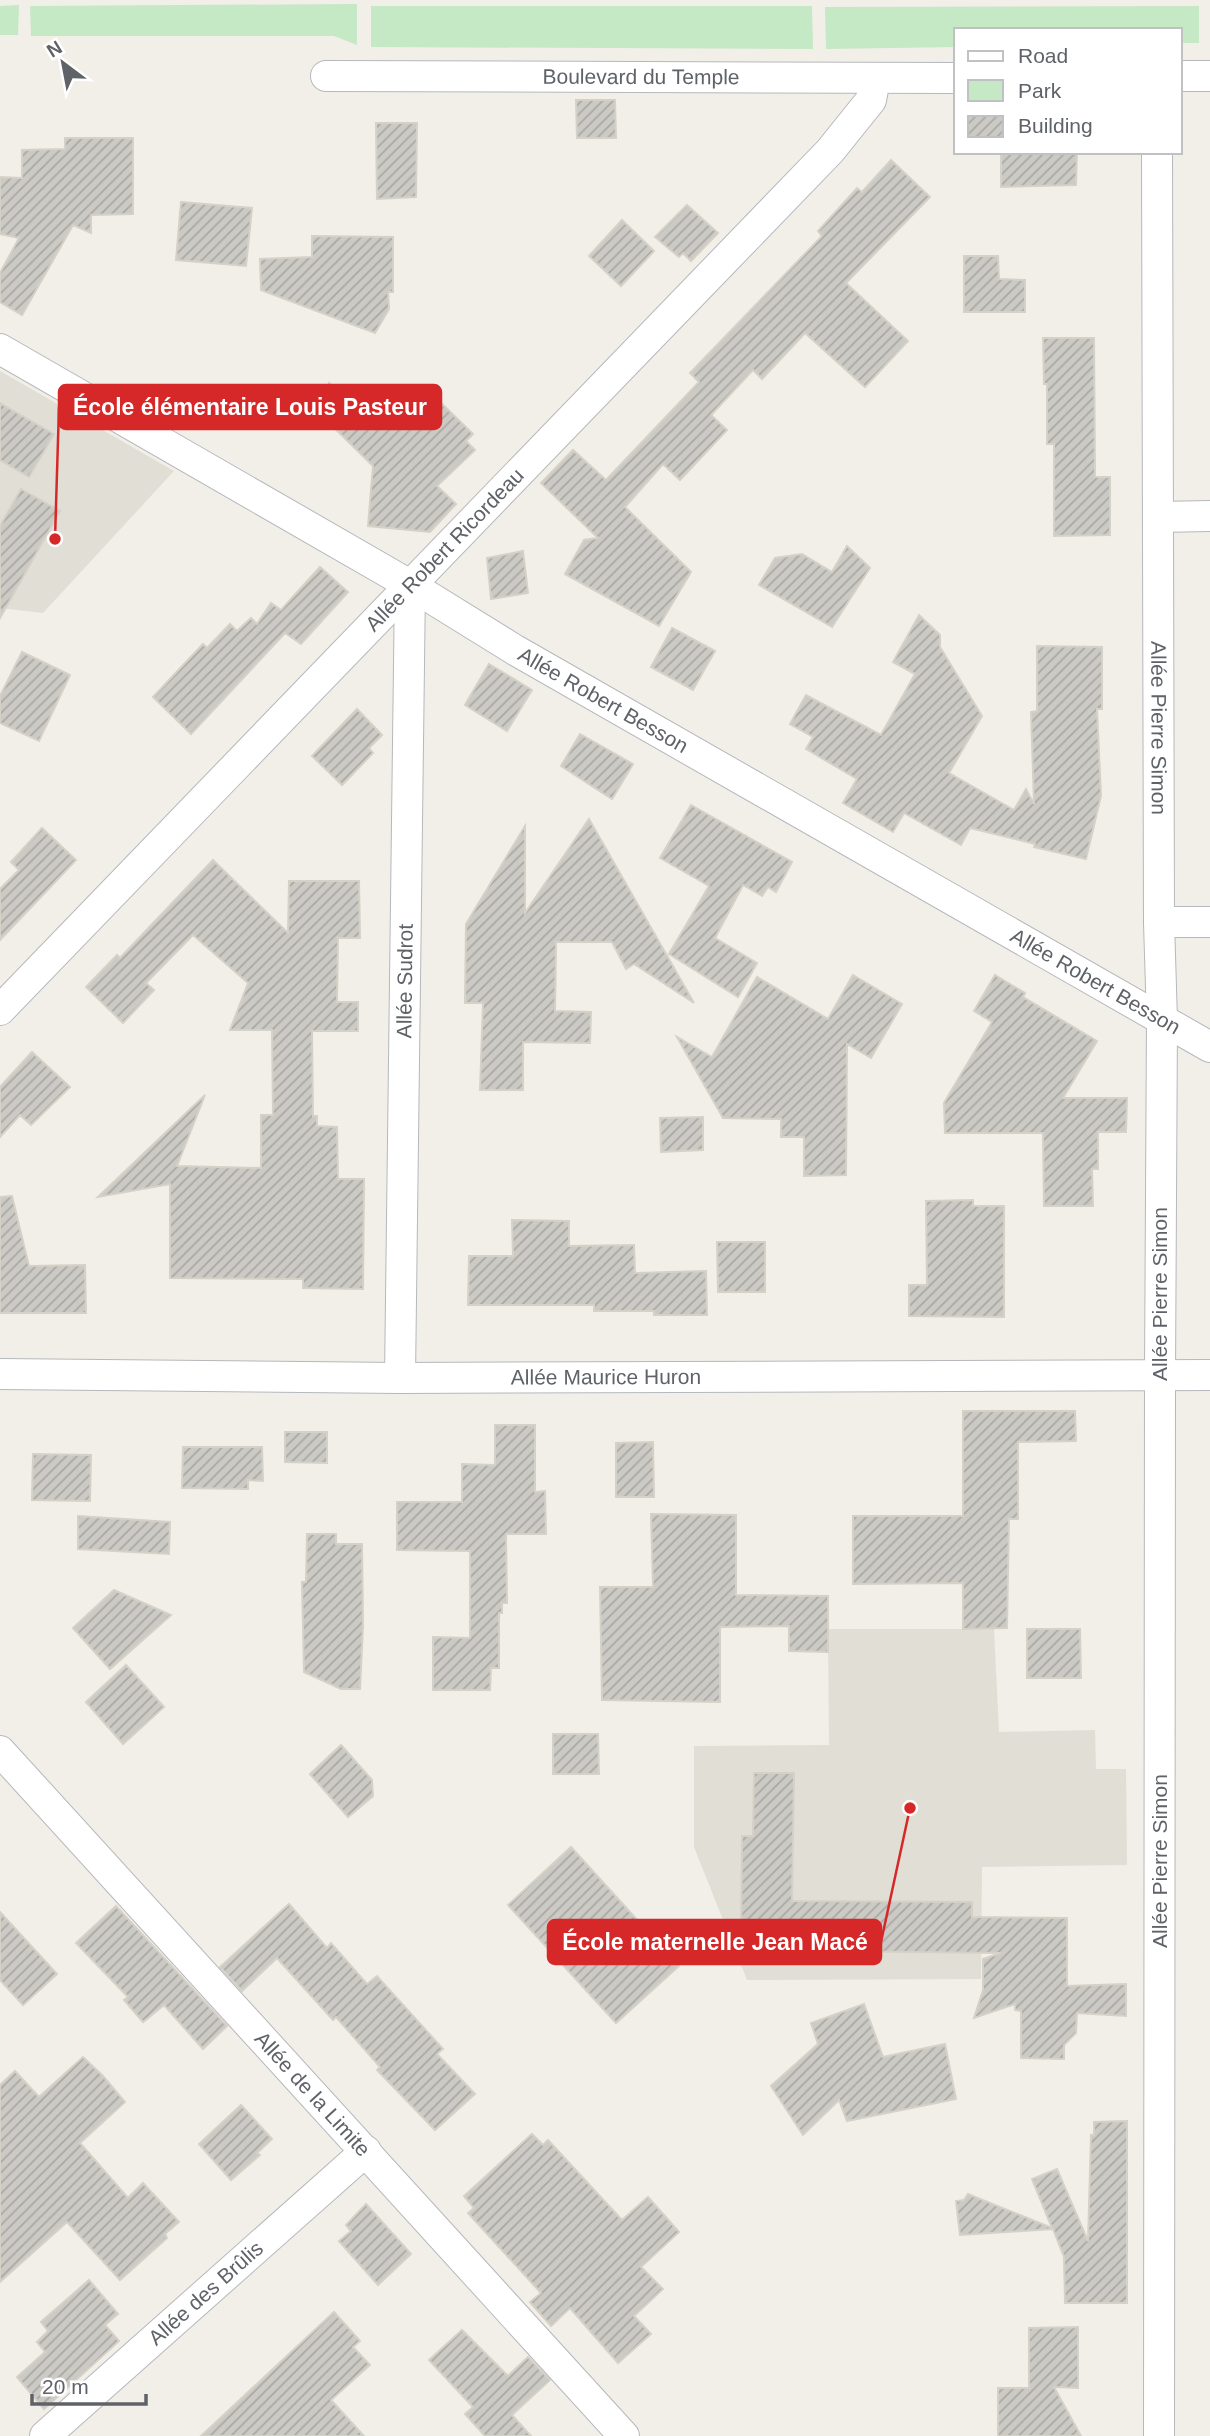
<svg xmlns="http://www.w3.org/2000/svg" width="1210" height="2436" viewBox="0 0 1210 2436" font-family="Arial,sans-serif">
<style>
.education{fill:#e1ded6}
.green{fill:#c5e8c5}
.building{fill:url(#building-hatch);stroke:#d6d1c6;stroke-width:2}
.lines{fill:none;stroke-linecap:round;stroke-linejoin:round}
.street-casing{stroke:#b5b8bc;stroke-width:32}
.street{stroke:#fff;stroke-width:30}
.labels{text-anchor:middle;stroke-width:6;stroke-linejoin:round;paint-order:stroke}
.street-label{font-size:21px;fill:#5f6368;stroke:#fff}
.leader{fill:none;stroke:#d62828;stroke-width:2.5}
.callout-dot{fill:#d62828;stroke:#fff;stroke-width:2.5}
.callout{fill:#d62828;stroke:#d62828;stroke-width:2.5}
.callout-label{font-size:23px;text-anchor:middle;font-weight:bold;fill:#fff}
</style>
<defs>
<pattern id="building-hatch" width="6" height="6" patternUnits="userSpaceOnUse" patternTransform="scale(1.75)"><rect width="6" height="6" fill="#cccac5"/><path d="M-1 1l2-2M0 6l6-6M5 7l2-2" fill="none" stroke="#a9a8a4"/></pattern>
</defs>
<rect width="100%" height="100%" fill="#f1efe8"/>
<g class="education">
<path d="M0,371L174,471L43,613L0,608Z"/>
<path d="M828,1629H994L999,1732L1095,1730L1096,1769H1126L1127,1865L982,1867L981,1979L747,1980L694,1847V1746L829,1745Z"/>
</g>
<g class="green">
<path d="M357,4V45L334,36H31L30,6Z"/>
<path d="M19,5L18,35H0V6Z"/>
<path d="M371,6H812L813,49L371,47Z"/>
<path d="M1199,6V43H1180V30H956V47L826,49L825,7Z"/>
</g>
<g class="building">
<path d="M576,100H615L616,138H577Z"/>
<path d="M376,123H417L416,197L377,199Z"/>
<path d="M65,138H133V214L91,215V233L73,225L22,315L0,302V273L19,238L0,234V177L22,178V150L65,149Z"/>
<path d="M1001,152H1077L1076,185L1001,187Z"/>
<path d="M891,160L930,197L846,283L908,341L865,387L805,333L762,379L753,370L711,415L727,430L680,480L663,464L625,507L691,572L659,626L565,574L584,540L598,538L541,483L573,450L606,480L699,382L690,373L822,236L818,231L857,188L862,192Z"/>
<path d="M181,202L252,208L246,266L176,260Z"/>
<path d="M687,205L718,233L691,261L683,253L679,257L655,237Z"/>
<path d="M622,220L654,251L621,286L589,256Z"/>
<path d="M312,236L393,237V292H388L389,309L375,333L261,290L260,259L312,257Z"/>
<path d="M964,256H998L999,279L1025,280V312H964Z"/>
<path d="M1043,338H1094L1095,477H1110V535L1054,536V444H1047V384H1044Z"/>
<path d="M329,383L378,429L407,398L421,410L434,396L473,434L466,441L475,450L437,486L456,504L430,532L368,526L373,466L314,408Z"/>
<path d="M0,403L54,434L29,477L0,460Z"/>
<path d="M21,489L60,511L0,618V526Z"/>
<path d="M847,546L870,568L832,627L759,585L775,558L802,554L832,572Z"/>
<path d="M523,551L528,593L491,599L487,558Z"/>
<path d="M320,567L348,592L301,644L285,633L191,734L153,697L203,644L207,648L230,624L237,631L251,618L257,624L271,603L281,610Z"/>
<path d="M919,615L940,635V647L982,716L949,773L1014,810L1026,789L1034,804L1031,712L1037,711V646L1102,647V709H1097L1101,796L1086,859L1034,847L1035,844L970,828L961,845L904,813L893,832L843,803L857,779L806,749L813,737L790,724L806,695L881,735L915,674L893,662Z"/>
<path d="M672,628L715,651L693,690L651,667Z"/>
<path d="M22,652L70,675L39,741L0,723V696Z"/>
<path d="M489,664L532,690L507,731L465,705Z"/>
<path d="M357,709L382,735L369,748L373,753L342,785L312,756Z"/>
<path d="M580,734L633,764L612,799L561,766Z"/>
<path d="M691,805L792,862L776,892L768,887L762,896L743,885L715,938L757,963L738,997L669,954L709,886L660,858Z"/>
<path d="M589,819L694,1003L634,964L626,969L612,942H556L555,1011L591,1012L590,1043L523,1042V1090H480L483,1003H465L466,924L525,826V913Z"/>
<path d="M42,828L76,860L0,940V889L19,870L11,862Z"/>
<path d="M213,860L288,933L289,881H359L360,938H338L337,1002H358V1031H312L313,1116H317V1126L337,1127L338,1179H364L363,1289L303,1288V1279L170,1278V1184L98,1197L205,1095L177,1166L261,1168V1115H273L272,1030H230L248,983L193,935L146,983L154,990L123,1023L86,987L117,955L120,958Z"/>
<path d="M853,975L902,1004L871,1058L847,1044L846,1175L804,1176V1137H781V1119L723,1118L677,1037L712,1057L757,977L828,1019Z"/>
<path d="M995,975L1025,993L1023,997L1097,1041L1063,1098H1127L1126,1132H1098V1169H1092L1093,1206H1044L1043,1133H945L944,1103L992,1022L974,1011Z"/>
<path d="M32,1052L70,1087L31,1125L20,1115L0,1137V1087Z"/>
<path d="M703,1117V1150L661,1152L660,1118Z"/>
<path d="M12,1196L29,1266L85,1265L86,1313H0V1197Z"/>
<path d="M973,1200V1206H1004V1317L909,1316V1285H927L926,1201Z"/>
<path d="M512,1220L569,1221V1246L634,1245L635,1273L706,1271L707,1315H654V1311H594V1305H468L469,1256H513Z"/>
<path d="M717,1242H765V1292H718Z"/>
<path d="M963,1411H1075L1076,1441L1018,1442V1519H1009L1007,1628L963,1629V1583L853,1584V1516H963Z"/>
<path d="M495,1425H535V1492L545,1491L546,1534H506L507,1603H502V1613H499V1668H491L490,1690H433V1637L470,1638V1551L397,1550V1502H462V1464L495,1465Z"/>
<path d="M285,1432H327V1463L285,1462Z"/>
<path d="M653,1442L654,1497H616V1443Z"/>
<path d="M183,1447H262L263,1481L248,1480V1489L182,1488Z"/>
<path d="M33,1454L91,1455L90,1501L32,1500Z"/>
<path d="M651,1514L736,1515V1595L828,1596V1652L789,1651V1626L720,1627V1702L602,1700L600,1587H653Z"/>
<path d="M78,1516L170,1522L169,1554L78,1549Z"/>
<path d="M307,1534H336V1544H362L363,1626L360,1689H341L304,1672L302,1582H306Z"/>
<path d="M114,1590L171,1615L110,1669L73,1628Z"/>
<path d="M1027,1629H1080L1081,1678H1027Z"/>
<path d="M126,1665L164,1707L123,1744L86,1702Z"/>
<path d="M553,1734H598L599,1774H553Z"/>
<path d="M341,1745L372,1780L373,1796L348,1817L310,1774Z"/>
<path d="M754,1773H794L792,1901L972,1902V1917L1067,1918V1986L1126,1984V2016L1077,2013L1076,2033L1064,2045V2059L1021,2058V2011L1015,2010V2004L974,2018L983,1990V1959L1001,1953L741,1950L742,1836H753Z"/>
<path d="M571,1847L679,1966L616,2023L508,1905Z"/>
<path d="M289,1904L327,1948L331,1943L367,1984L377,1976L443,2049L437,2054L475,2094L435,2130L377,2070L380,2067L336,2017L333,2020L277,1958L242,1991L220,1967Z"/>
<path d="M116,1906L227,2026L203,2049L164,2005L143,2022L124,2000L128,1997L76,1943Z"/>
<path d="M0,1912L57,1974L23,2005L0,1980Z"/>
<path d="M864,2004L883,2057L945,2044L956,2099L847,2121L839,2100L803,2135L771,2086L818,2044L811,2023Z"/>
<path d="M83,2057L103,2076L125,2102L80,2143L128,2198L143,2183L179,2222L165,2234L167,2238L120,2280L67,2222L0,2282V2085L15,2071L39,2097Z"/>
<path d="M241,2105L272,2139L257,2153L260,2155L231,2180L199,2144Z"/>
<path d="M1127,2121V2303H1065L1064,2257L1053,2229L960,2235L956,2201L964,2200L968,2194L1052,2228L1032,2179L1057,2169L1088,2241L1091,2135H1094V2122Z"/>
<path d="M532,2134L543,2145L548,2140L622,2220L648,2197L679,2232L641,2267L663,2289L634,2316L651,2334L618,2363L570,2308L551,2326L530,2302L541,2293L468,2213L474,2208L464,2196Z"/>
<path d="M366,2204L411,2254L378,2285L339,2241L351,2231L346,2225Z"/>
<path d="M89,2280L118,2314L105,2325L119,2341L44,2409L17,2377L45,2352L37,2342L48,2331L41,2322Z"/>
<path d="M334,2312L360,2341L353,2347L370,2365L331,2400L364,2436H201Z"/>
<path d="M1078,2327V2388L1054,2387L1081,2436H998V2388H1029V2328Z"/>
<path d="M462,2330L508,2376L528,2357L550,2380L512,2415L531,2436H485L465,2414L473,2407L429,2360Z"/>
</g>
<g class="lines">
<defs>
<g id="street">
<path id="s1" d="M326,76L956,78"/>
<path d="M1180,76H1210"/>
<path id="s2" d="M1157,152L1159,922L1162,1021L1160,1374L1159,2436"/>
<path id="s3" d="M0,349L410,585L515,650L1210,1047"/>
<path d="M1158,517L1210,516"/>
<path d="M1159,922H1210"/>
<path id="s4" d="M0,1010L830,151L871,100L875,79"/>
<path id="s5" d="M0,1374L400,1378L1210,1375"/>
<path id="s6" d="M400,1378L410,585"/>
<path id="s7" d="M0,1751L624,2436"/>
<path id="s8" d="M45,2436L366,2151"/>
</g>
</defs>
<use href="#street" class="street-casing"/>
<use href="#street" class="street"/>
</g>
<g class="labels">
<g class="street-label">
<text dy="7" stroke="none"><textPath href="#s1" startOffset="315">Boulevard du Temple</textPath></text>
<text dy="7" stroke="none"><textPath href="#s4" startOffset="640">Allée Robert Ricordeau</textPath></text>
<text dy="7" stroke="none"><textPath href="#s3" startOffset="698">Allée Robert Besson</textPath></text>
<text dy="7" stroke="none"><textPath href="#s2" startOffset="576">Allée Pierre Simon</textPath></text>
<text dy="7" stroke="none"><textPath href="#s6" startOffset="397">Allée Sudrot</textPath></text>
<text dy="7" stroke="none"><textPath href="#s3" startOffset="1265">Allée Robert Besson</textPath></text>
<text transform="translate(1160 1294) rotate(-90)" y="7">Allée Pierre Simon</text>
<text dy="7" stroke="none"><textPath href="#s5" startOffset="606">Allée Maurice Huron</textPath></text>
<text transform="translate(1160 1861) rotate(-90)" y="7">Allée Pierre Simon</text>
<text dy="7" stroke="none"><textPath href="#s7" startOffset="464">Allée de la Limite</textPath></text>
<text dy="7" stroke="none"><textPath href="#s8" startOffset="215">Allée des Brûlis</textPath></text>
</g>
</g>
<path class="leader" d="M55 539L59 407M910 1808L881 1942"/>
<g class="callout-dot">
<circle cx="55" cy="539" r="7"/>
<circle cx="910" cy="1808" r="7"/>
</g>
<g class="callout">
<rect x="59" y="385" width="382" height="44" rx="7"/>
<rect x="548" y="1920" width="333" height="44" rx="7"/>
</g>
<g class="callout-label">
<text x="250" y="415">École élémentaire Louis Pasteur</text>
<text x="715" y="1950">École maternelle Jean Macé</text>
</g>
<rect x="954" y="28" width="228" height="126" fill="#ffffff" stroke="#bfc1c3" stroke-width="2"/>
<rect x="968" y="51" width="35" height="10" fill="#ffffff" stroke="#bfc1c3" stroke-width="2"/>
<text x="1018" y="63" font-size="21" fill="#5f6368">Road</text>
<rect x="968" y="80" width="35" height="21" fill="#c5e8c5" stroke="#bfc1c3" stroke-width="2"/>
<text x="1018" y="98" font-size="21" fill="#5f6368">Park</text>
<rect x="968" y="116" width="35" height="21" fill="url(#building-hatch)" stroke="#bfc1c3" stroke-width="2"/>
<text x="1018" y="133" font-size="21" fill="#5f6368">Building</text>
<g transform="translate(63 63) rotate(328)" stroke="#ffffff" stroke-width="5" paint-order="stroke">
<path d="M0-5L12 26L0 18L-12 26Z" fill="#5f6368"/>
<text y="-10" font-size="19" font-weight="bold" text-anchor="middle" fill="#5f6368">N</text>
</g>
<path d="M32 2394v10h114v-10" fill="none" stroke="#5f6368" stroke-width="3.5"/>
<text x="42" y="2394" font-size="21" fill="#5f6368" stroke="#ffffff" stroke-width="5" paint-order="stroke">20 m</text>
</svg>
